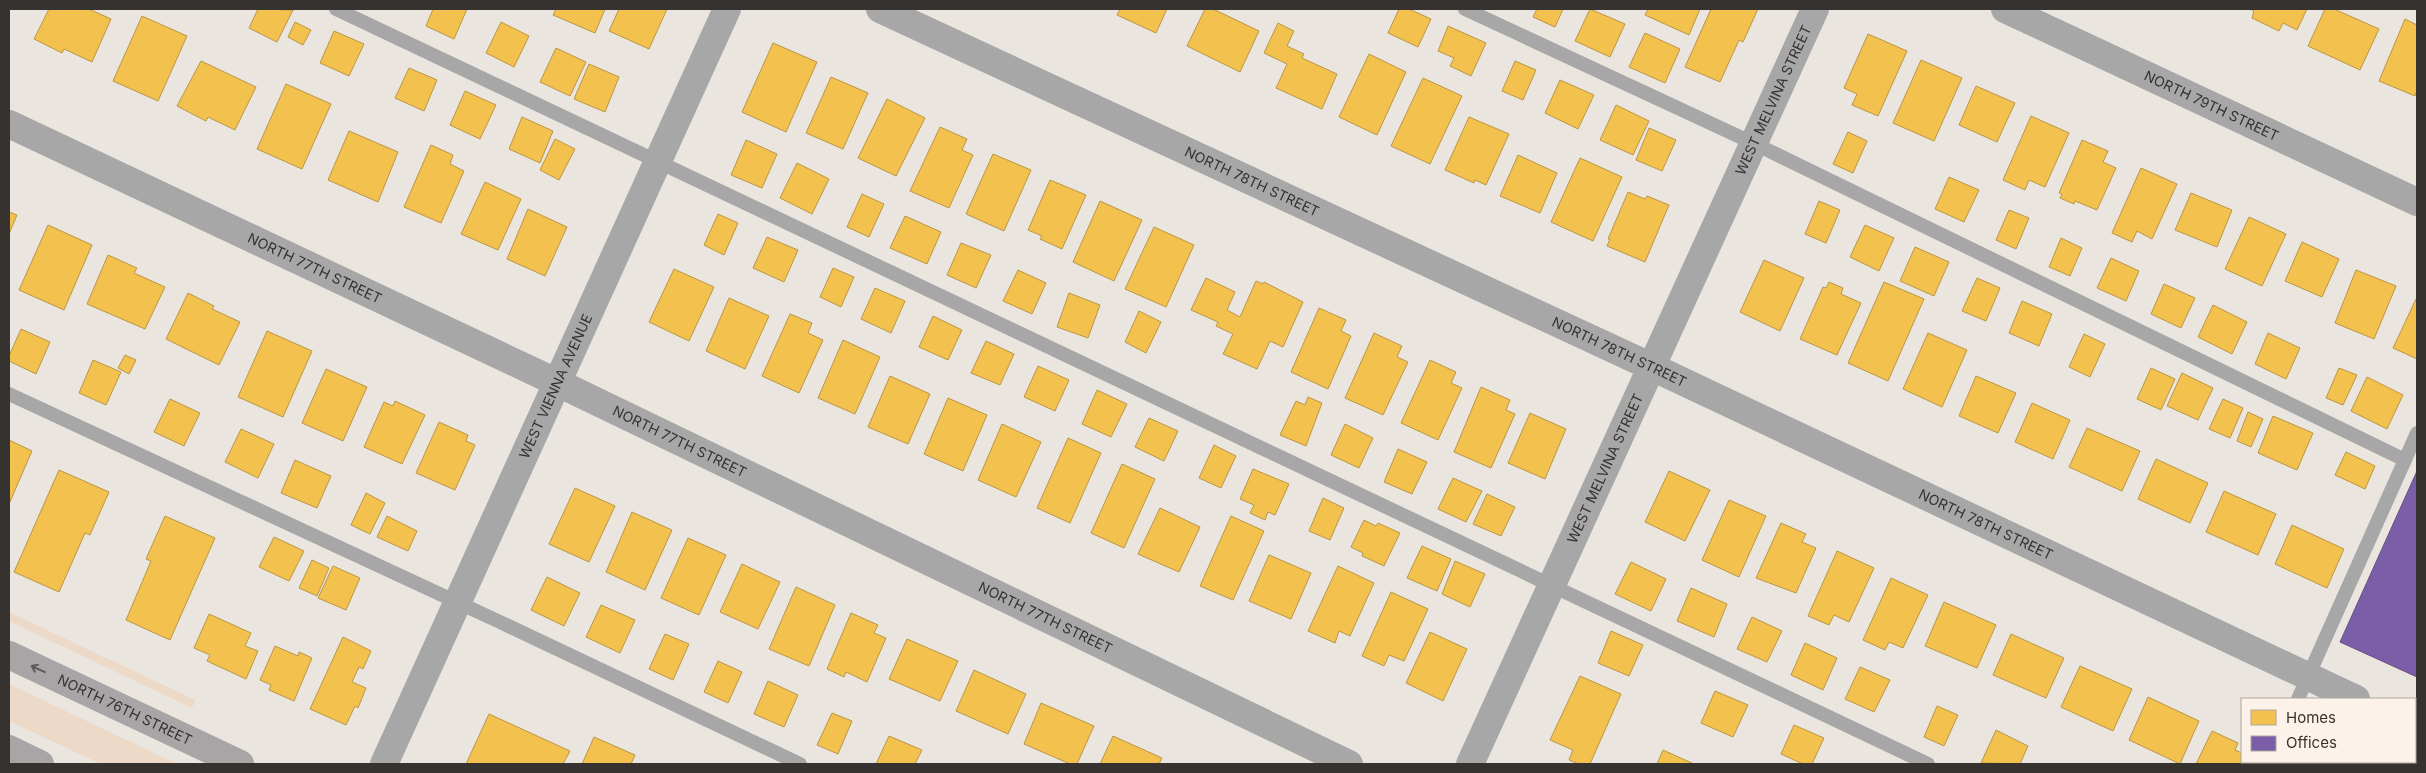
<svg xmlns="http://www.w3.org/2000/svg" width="2426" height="773" viewBox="0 0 2426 773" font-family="Inter,sans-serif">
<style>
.green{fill:#ecd9c7}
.homes{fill:#f2c14e;stroke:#ba9645}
.offices{fill:#7b5ea7;stroke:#665183}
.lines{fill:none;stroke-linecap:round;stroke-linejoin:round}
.lane{stroke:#a7a7a8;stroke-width:14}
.street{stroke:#a7a7a8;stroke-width:28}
.secondary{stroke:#a7a5a5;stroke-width:28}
.oneway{stroke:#5e5a58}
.labels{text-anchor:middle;stroke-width:5;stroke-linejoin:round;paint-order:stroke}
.street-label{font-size:14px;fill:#36322f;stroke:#fdf2e9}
</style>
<rect width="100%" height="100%" fill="#ebe5e0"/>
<g class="green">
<path d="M9,612L195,700L192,708L9,621Z"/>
<path d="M9,684L177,764H101L9,721Z"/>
</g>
<g class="homes">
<path d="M49,9H89L111,19L92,62L64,49L62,53L34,39Z"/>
<path d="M258,9L293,10L277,42L249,28Z"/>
<path d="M433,9H467L454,39L426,26Z"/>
<path d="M556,9H605L595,33L553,15Z"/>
<path d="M619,9H667L649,49L609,31Z"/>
<path d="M1120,9H1167L1156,33L1117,15Z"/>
<path d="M1205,9H1213L1259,31L1240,72L1187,46Z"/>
<path d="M1399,9H1409L1431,19L1418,47L1388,33Z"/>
<path d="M1537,9H1563L1555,27L1533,17Z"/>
<path d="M1590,9L1625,24L1610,57L1575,41Z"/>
<path d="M1648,9H1700L1689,35L1645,15Z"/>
<path d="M1711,9H1758L1743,42L1739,40L1720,82L1685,67Z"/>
<path d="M2250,9H2307L2297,30L2283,23L2279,31L2252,18L2254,11Z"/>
<path d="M2325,9H2334L2379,29L2360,70L2308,46Z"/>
<path d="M142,16L187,36L158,101L113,81Z"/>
<path d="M2405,19L2417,25V90L2415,96L2379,81Z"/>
<path d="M295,22L311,30L303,45L288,37Z"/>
<path d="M501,22L529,36L514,67L486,53Z"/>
<path d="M1278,23L1294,31L1287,46L1304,54L1302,58L1337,74L1322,109L1276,88L1287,64L1264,53Z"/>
<path d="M1448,26L1486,43L1471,76L1450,66L1454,58L1438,51Z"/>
<path d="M334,31L364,44L349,76L320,63Z"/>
<path d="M1645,33L1680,49L1665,83L1629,67Z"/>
<path d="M1868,34L1907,51L1878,116L1852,105L1857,94L1844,88Z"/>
<path d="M773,43L817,62L786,132L742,112Z"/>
<path d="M556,48L586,62L570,96L540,82Z"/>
<path d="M1369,54L1406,72L1377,135L1339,117Z"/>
<path d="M1921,60L1962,78L1934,141L1893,123Z"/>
<path d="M201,61L256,87L235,130L208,117L206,121L177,106Z"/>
<path d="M1515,61L1536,70L1523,100L1502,91Z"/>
<path d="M589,64L619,77L605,112L574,99Z"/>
<path d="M409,68L437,80L424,111L395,98Z"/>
<path d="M831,77L868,93L843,149L806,133Z"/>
<path d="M1423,78L1462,96L1430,164L1391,146Z"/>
<path d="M1560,80L1594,95L1578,129L1545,113Z"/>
<path d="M286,84L331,104L302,169L257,149Z"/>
<path d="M1976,86L2015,103L1997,142L1959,125Z"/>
<path d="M465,91L496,105L480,139L450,125Z"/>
<path d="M887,99L925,118L896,176L858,158Z"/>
<path d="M1616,105L1649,121L1633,155L1600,140Z"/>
<path d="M2031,116L2069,133L2045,187L2029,180L2025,190L2003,180Z"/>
<path d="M522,117L553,131L540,163L509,149Z"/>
<path d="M1469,117L1509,134L1486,185L1475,180L1474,183L1445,170Z"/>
<path d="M940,127L967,139L962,150L973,155L949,208L910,191Z"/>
<path d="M1649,128L1676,140L1662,171L1636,160Z"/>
<path d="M349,131L398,152L378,202L328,180Z"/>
<path d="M1848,132L1867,141L1853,173L1833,164Z"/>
<path d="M555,139L575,149L559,180L540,170Z"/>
<path d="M746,140L777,154L762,188L731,175Z"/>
<path d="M2082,140L2108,151L2103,162L2116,168L2097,210L2075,201L2074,204L2060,198L2062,194L2059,193Z"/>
<path d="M431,145L453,155L450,164L464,171L441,223L404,207Z"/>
<path d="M993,154L1031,170L1004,231L966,214Z"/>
<path d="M1518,155L1557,173L1540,213L1500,196Z"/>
<path d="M1580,158L1622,177L1593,241L1551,222Z"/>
<path d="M797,163L829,179L812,214L780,198Z"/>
<path d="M2141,168L2177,184L2152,239L2137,231L2132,242L2112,233Z"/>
<path d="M1949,177L1979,190L1964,222L1935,209Z"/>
<path d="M1050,180L1086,195L1062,249L1040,239L1042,236L1028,230Z"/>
<path d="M485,182L521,199L498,250L461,234Z"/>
<path d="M1628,192L1645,199L1647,196L1669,205L1645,262L1607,246L1610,239H1608Z"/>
<path d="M2191,193L2232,210L2217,247L2175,230Z"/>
<path d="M862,194L884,204L869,237L847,227Z"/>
<path d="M1100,201L1142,220L1114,281L1073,262Z"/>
<path d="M1819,201L1840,210L1826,243L1805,234Z"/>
<path d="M528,209L567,227L545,276L507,259Z"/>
<path d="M2009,210L2029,218L2016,249L1996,240Z"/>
<path d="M9,212L17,215L9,234Z"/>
<path d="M718,214L738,223L724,255L704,245Z"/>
<path d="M905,216L941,232L927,264L890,248Z"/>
<path d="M2249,217L2286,234L2262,286L2225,269Z"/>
<path d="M48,225L92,245L64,310L19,290Z"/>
<path d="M1865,225L1894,238L1879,271L1850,257Z"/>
<path d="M1154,227L1194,245L1166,307L1125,289Z"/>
<path d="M767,237L798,250L784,282L753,268Z"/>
<path d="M2061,238L2082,248L2070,276L2049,267Z"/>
<path d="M2302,242L2339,259L2322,297L2285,281Z"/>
<path d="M961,243L991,255L976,288L947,275Z"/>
<path d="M1915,247L1949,262L1934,296L1900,281Z"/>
<path d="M108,255L137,268L134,273L165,287L145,329L87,304Z"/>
<path d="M2111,258L2139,271L2126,301L2097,288Z"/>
<path d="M1764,260L1804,278L1780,331L1740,312Z"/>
<path d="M833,268L854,277L841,307L820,297Z"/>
<path d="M674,269L714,287L689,341L649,322Z"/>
<path d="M1018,270L1046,283L1032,314L1003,301Z"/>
<path d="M2356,270L2396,286L2374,339L2335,323Z"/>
<path d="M1206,278L1235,292L1227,310L1240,317L1256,281L1263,284L1264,282L1303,302L1283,347L1270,341L1257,369L1223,354L1233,334L1216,326L1218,322L1191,310Z"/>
<path d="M1977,278L2000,288L1986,321L1962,311Z"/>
<path d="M1829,282L1843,288L1841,294L1861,303L1837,355L1800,339L1823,287L1826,288Z"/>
<path d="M1884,282L1924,299L1888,381L1848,363Z"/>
<path d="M2164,284L2195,298L2181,328L2151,314Z"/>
<path d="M875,288L905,301L891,333L861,319Z"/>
<path d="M188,293L214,306L212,309L240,322L219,365L166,339Z"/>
<path d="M1069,293L1100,305L1088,338L1057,327Z"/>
<path d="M729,298L769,316L745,369L706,351Z"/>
<path d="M2416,299L2417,300V359L2393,348Z"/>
<path d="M2022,301L2052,314L2039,346L2009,333Z"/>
<path d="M2213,305L2247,322L2232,354L2198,337Z"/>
<path d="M1319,308L1346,320L1341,331L1351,336L1328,389L1291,372Z"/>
<path d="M1139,311L1161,322L1146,353L1125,342Z"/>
<path d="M790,314L812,323L808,333L823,340L799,393L762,376Z"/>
<path d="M933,316L962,330L948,360L919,347Z"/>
<path d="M21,329L50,342L36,374L9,361V356Z"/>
<path d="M267,331L312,351L283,417L238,397Z"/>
<path d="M1374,333L1402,346L1397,357L1408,362L1383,415L1345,398Z"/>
<path d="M1928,333L1967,350L1942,407L1903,389Z"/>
<path d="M2268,333L2300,348L2286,379L2255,364Z"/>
<path d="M2084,334L2105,344L2090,377L2069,367Z"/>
<path d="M843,340L880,357L855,414L818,398Z"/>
<path d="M986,341L1014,354L1000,385L971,373Z"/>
<path d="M125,355L136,360L129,374L118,368Z"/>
<path d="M93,360L121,372L106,405L79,393Z"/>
<path d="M1430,360L1456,372L1451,383L1462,388L1438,440L1401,423Z"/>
<path d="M1038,366L1069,380L1055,411L1024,397Z"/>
<path d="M2151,368L2175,379L2161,410L2137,399Z"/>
<path d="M2339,368L2357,375L2343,405L2326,398Z"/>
<path d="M326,369L367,387L343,441L302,423Z"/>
<path d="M2182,373L2213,388L2198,420L2167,406Z"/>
<path d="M890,376L930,394L908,444L868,427Z"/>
<path d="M1976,376L2016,393L1998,433L1959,416Z"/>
<path d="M2367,377L2403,395L2387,429L2351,411Z"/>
<path d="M1481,387L1510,400L1506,410L1515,414L1491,468L1454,452Z"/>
<path d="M1097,390L1127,404L1111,437L1082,424Z"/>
<path d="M1308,397L1322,403L1306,446L1280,435L1296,401L1305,405Z"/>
<path d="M948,398L987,415L963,471L924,454Z"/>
<path d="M170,399L200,413L184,446L154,432Z"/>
<path d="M2223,399L2243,408L2230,438L2209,429Z"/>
<path d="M395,401L425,415L402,464L364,447L384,402L393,406Z"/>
<path d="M2032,403L2070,420L2053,459L2015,442Z"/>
<path d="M2248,412L2263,419L2251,447L2237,441Z"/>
<path d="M1530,413L1566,429L1545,479L1508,463Z"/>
<path d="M2273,416L2313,433L2297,470L2258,453Z"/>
<path d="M1149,418L1178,431L1164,461L1135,447Z"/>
<path d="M439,422L468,435L466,441L475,445L455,490L416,473Z"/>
<path d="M1002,424L1041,442L1016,497L978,480Z"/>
<path d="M1345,424L1373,438L1359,468L1331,455Z"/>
<path d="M2087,428L2140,451L2122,491L2069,467Z"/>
<path d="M241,429L274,444L258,478L225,462Z"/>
<path d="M1068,438L1101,453L1070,523L1037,508Z"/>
<path d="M9,440L32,451L9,504Z"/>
<path d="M1214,445L1236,456L1221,488L1199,478Z"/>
<path d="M1398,449L1427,462L1412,494L1384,482Z"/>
<path d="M2346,452L2375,466L2365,489L2335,475Z"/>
<path d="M2156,459L2208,483L2190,523L2138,499Z"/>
<path d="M295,460L331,476L317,508L281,493Z"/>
<path d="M1122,464L1155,479L1124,548L1091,533Z"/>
<path d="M1253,469L1289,484L1275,515L1268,512L1265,520L1250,513L1254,505L1240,499Z"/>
<path d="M59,470L109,492L90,535L85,533L59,592L14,572Z"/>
<path d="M1669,471L1710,490L1685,541L1645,522Z"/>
<path d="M1453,478L1482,491L1466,522L1438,509Z"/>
<path d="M575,488L615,506L589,562L549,544Z"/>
<path d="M2224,491L2276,514L2258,555L2206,532Z"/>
<path d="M366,493L385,503L370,534L351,525Z"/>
<path d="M1487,494L1515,507L1501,536L1473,524Z"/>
<path d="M1323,498L1344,508L1330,540L1309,531Z"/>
<path d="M1729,500L1766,516L1739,577L1702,560Z"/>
<path d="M1160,508L1200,527L1179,572L1138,554Z"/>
<path d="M632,512L672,530L645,590L606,572Z"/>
<path d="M165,516L215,538L170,640L126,620L151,561L146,559Z"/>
<path d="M387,516L417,531L408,551L377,537Z"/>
<path d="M1231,516L1264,531L1233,600L1200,586Z"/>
<path d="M1364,520L1376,526L1378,523L1400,533L1384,566L1362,556L1363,553L1351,547Z"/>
<path d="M1781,523L1806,534L1802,542L1816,548L1796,593L1756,578Z"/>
<path d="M2292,525L2344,549L2327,588L2275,564Z"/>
<path d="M274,537L304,551L289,581L259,567Z"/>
<path d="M688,538L726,555L699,615L661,598Z"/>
<path d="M1422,546L1451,559L1437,591L1407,578Z"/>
<path d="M1837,551L1874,568L1849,622L1834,615L1829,625L1808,616Z"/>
<path d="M1269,555L1311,573L1291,619L1249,601Z"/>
<path d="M312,560L329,568L317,596L299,588Z"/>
<path d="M1455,561L1485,574L1470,607L1442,594Z"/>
<path d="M1631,562L1666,579L1651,611L1615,594Z"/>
<path d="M742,564L780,582L758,629L720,612Z"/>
<path d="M333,566L360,578L346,610L318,598Z"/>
<path d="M1338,566L1374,583L1350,636L1339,631L1335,643L1308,631Z"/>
<path d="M547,577L580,593L564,626L531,610Z"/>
<path d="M1891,578L1928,595L1903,648L1889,642L1885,650L1863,640Z"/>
<path d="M796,587L835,605L809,666L769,649Z"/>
<path d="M1691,588L1727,604L1714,637L1677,621Z"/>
<path d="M1391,592L1428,609L1404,661L1389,655L1384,666L1362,656Z"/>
<path d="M1944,602L1996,625L1977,668L1925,646Z"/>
<path d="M601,605L635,620L620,653L586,637Z"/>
<path d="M851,613L878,625L874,633L886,638L867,682L846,672L844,677L827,669Z"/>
<path d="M209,614L251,633L245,646L258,651L246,679L207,661L210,655L194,648Z"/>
<path d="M1752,617L1782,631L1767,662L1737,649Z"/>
<path d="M1611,631L1643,645L1629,676L1598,663Z"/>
<path d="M1430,632L1467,649L1443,701L1406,683Z"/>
<path d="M665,634L689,644L673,680L649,669Z"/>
<path d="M2011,634L2064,658L2046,698L1993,675Z"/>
<path d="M343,637L371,651L363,669L359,667L352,682L366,688L358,708L355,706L346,725L310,709Z"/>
<path d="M907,639L958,661L940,701L889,679Z"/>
<path d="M1805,643L1837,658L1823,690L1791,675Z"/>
<path d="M275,646L298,656L299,652L312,658L294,701L269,690L271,685L260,680Z"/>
<path d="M718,661L742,672L728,703L704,692Z"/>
<path d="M2080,666L2132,689L2113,731L2061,707Z"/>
<path d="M1860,667L1890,680L1874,712L1845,699Z"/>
<path d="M974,670L1026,694L1008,734L956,711Z"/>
<path d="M1580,676L1621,694L1590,764H1579L1569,760L1573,750L1550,740Z"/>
<path d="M768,681L798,695L784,727L754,714Z"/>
<path d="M1715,691L1748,705L1733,737L1701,723Z"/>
<path d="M2148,697L2199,721L2180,764L2129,740Z"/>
<path d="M1041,703L1094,726L1077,764H1070L1024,744Z"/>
<path d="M1937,706L1958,715L1944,746L1924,737Z"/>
<path d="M832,713L852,721L838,754L817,745Z"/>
<path d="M489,714L570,751L563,764H466Z"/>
<path d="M1794,725L1824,738L1812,764H1803L1781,754Z"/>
<path d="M1996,730L2028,746L2020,764L1981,763Z"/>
<path d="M2212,731L2238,743L2235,750L2242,753V762H2248L2246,764H2196Z"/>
<path d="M889,736L922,750L915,764H876Z"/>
<path d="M1113,736L1162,758L1159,764H1100Z"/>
<path d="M594,737L635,755L631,764H582Z"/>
<path d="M1663,750L1694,764H1657Z"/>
</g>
<path class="offices" d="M2417,471V677L2340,642Z"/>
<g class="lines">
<g class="lane">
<path d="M336,9L1928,764"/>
<path d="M1465,9L1753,143L2405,460"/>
<path d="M9,394L500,622L800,764"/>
<path d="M2298,699L2417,433"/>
<path d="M2268,764L2269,762"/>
</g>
<g class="street">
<path id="s1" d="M880,9L1652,367L2356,699"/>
<path id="s2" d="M2005,9L2417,202"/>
<path id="s3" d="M9,124L556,382L1349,764"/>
<path d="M2415,729L2417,730"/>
<path id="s4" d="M384,764L727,9"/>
<path id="s5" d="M1470,764L1815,9"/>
</g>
<g class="secondary">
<path id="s6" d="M9,655L240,764"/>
<path d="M9,749L40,764"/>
</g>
</g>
<defs><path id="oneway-shaft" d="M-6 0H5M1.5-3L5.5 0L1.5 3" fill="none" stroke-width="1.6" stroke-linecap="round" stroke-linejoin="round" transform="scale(1.25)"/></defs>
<use class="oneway" href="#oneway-shaft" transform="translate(38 669) rotate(-155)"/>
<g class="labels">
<g class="street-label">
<text dy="5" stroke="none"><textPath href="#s5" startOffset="730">WEST MELVINA STREET</textPath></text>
<text dy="5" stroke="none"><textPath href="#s2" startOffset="228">NORTH 79TH STREET</textPath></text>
<text dy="5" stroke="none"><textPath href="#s1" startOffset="410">NORTH 78TH STREET</textPath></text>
<text dy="5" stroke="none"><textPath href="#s3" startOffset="338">NORTH 77TH STREET</textPath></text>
<text dy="5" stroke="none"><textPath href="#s1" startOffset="815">NORTH 78TH STREET</textPath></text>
<text dy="5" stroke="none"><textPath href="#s4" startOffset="415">WEST VIENNA AVENUE</textPath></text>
<text dy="5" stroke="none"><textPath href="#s3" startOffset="742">NORTH 77TH STREET</textPath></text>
<text dy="5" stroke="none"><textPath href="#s5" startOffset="325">WEST MELVINA STREET</textPath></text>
<text dy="5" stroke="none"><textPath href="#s1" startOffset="1220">NORTH 78TH STREET</textPath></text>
<text dy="5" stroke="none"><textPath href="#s3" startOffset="1148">NORTH 77TH STREET</textPath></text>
<text dy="5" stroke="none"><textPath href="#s6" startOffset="128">NORTH 76TH STREET</textPath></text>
</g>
</g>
<rect width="2426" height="773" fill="none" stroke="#36322f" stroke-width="20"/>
<rect x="2241" y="698" width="175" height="65" fill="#fdf2e9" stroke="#ada59f"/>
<rect x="2251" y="710" width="25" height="15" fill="#f2c14e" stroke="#ada59f"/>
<text x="2286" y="723" font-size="15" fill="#36322f">Homes</text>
<rect x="2251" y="736" width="25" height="15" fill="#7b5ea7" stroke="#ada59f"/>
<text x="2286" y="748" font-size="15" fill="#36322f">Offices</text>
</svg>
